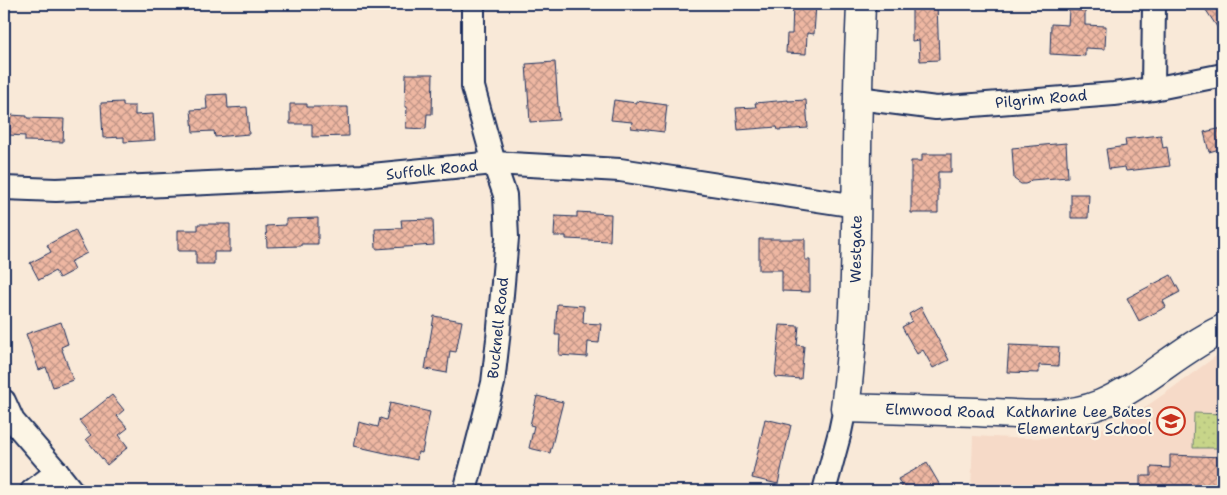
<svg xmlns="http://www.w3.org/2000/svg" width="1227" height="495" viewBox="0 0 1227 495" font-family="'Shantell Sans',sans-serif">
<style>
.built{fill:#f6dac8}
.park{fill:url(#park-dots);stroke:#718274}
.building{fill:url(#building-cross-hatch);stroke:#1b2f5e}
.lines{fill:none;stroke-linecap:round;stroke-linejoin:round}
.street-casing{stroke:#1b2f5e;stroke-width:26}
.secondary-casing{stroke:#1b2f5e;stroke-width:31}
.street{stroke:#fcf5e5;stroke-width:22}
.secondary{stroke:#fcf5e5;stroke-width:28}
.labels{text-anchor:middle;stroke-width:4.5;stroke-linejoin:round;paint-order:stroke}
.street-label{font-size:15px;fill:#1b2f5e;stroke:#fcf5e5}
.poi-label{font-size:15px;fill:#1b2f5e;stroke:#fcf5e5;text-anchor:end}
</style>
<defs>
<pattern id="park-dots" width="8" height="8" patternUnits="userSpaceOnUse" patternTransform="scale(1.25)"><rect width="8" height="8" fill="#c7d589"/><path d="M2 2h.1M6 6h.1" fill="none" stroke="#aab779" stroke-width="1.8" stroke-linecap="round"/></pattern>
<pattern id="building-cross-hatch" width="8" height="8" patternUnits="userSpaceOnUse" patternTransform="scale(1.25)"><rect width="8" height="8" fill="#eeb7a2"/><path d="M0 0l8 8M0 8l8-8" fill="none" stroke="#c09587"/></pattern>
</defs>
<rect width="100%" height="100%" fill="#f9e9d8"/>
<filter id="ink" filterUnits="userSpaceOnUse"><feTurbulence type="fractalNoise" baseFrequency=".02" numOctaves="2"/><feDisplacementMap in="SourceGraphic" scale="10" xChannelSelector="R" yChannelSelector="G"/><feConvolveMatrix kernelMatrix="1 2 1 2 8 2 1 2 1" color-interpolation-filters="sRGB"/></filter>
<g filter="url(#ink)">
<path class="built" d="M1223,351V491H971L973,436L1012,438H1049L1082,434L1098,430L1112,425L1138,412L1167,392Z"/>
<path class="park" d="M1194,413L1223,414V448H1193Z"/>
<g class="building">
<path d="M793,4H816L814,34L807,33L806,54L786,53L787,34H792Z"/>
<path d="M912,4H937L939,60L920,61L919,40L912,41Z"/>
<path d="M1202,4H1223V36Z"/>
<path d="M1069,10L1085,11V25L1106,26L1105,49L1085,48V56L1050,54L1051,24L1068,25Z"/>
<path d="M555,62L559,120L530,122L526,64Z"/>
<path d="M406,74H433L432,114H427L426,129L406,128L407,107H405Z"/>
<path d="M227,94L228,108L247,107L249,134L215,137L214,131L193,132L191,110L207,109L206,95Z"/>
<path d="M614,100L636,103V101L667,105L664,132L631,128L632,122L611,120Z"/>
<path d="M788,100V101L806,100L808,128L778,130L777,127L738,130L736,108L756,107L755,103Z"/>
<path d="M123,102V106H135V115L153,114L155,140L124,142V137L103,138L101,103Z"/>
<path d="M290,104H307V107H348L349,136L312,137V124H290Z"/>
<path d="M10,115L27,116V118L64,119L63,142L25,141V136L9,135Z"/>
<path d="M1223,128V148L1209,152L1204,132Z"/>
<path d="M1161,135L1163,148L1167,147L1170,166L1126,171L1125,167L1109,169L1106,149L1126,146L1125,139Z"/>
<path d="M1066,143L1068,177L1031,180L1028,183L1025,184H1021L1014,179L1012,148Z"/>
<path d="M922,154H951V172H938V213H911V161H922Z"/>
<path d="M1071,194H1089L1088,218H1071Z"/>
<path d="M577,212L611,214L610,241L566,239V236H554L555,216L577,217Z"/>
<path d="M318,218V244H301V246L267,247L266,226L286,225V219Z"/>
<path d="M433,219L434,245L376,249L375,229L402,228L401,220Z"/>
<path d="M198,224H230V252H214V264H196V251H178V230H198Z"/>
<path d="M75,230L87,253L70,262L74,270L59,278L55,271L39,280L30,263L51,252L47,245Z"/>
<path d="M759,239H805V260H810V292L782,291V270H759Z"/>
<path d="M1171,275L1180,292L1163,301L1166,307L1139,321L1127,298Z"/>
<path d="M557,304L584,306L583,323L601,324L599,343L588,342L587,357L559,355L560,335H555Z"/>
<path d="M921,307L949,360L933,368L923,350L917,354L902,327L912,321L909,314Z"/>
<path d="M434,316L462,321L456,352L450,351L447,373L425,369Z"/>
<path d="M61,322L68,344L61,347L73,380L53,387L46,367L39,370L26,334Z"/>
<path d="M780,325L799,326L797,345L804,346L801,379L775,377Z"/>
<path d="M1009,345L1059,347L1058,366L1039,365V373L1007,372Z"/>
<path d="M112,395L124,410L117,416L128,428L119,435L128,447L107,465L86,439L91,435L79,421Z"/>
<path d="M537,396L563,402L550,453L529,448L534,426L530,425Z"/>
<path d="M390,403L430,412L422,453L418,452L417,460L354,446L359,422L378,427L380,418L386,420Z"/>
<path d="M765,419L791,425L778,484L752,478Z"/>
<path d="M1170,455L1223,457V491H1140V476H1151V467L1170,468Z"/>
<path d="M927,463L941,487L932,491H904L898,479Z"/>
</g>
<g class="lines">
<defs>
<g id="street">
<path d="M1153,89L1154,4"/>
<path d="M858,98L936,108L1114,94L1153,89L1223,75"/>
<path d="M4,188L56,190L362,176L494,163L620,170L857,206"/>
<path d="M4,401L13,421L57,472L72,491"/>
<path d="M32,491L57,472"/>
<path d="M465,491L493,383L498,339L507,238L505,195L494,163L473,87V4"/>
<path d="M824,491L840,432L845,408"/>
</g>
<path id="secondary" d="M861,4C860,36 858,67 858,99C855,202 859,305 845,408C889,409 933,411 977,412C1018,414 1062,420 1101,404C1145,385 1180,349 1223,329"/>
</defs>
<use href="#street" class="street-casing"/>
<use href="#secondary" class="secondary-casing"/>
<use href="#street" class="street"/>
<use href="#secondary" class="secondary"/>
</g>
</g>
<defs>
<symbol id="school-ring" viewBox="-11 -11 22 22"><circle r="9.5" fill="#fcf5e5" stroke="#c8321e" stroke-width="1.5"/><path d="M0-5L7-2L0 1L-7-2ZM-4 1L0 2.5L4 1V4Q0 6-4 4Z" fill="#c8321e"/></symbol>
</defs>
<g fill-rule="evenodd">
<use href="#school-ring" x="1155" y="405" width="32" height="32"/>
</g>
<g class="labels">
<g class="street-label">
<text transform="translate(1041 99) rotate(-5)" y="5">Pilgrim Road</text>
<text transform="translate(432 170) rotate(-6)" y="5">Suffolk Road</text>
<text transform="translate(856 249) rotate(-89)" y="5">Westgate</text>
<text transform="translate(498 328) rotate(-84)" y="5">Bucknell Road</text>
<text transform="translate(940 411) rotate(2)" y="5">Elmwood Road</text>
</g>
<g class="poi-label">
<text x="1152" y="417">Katharine Lee Bates<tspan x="1152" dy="17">Elementary School</tspan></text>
</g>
</g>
<rect width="1227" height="495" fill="none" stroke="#fcf5e5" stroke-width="20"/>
<rect x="10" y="10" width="1207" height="475" fill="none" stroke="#1b2f5e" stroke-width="2" filter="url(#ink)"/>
</svg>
